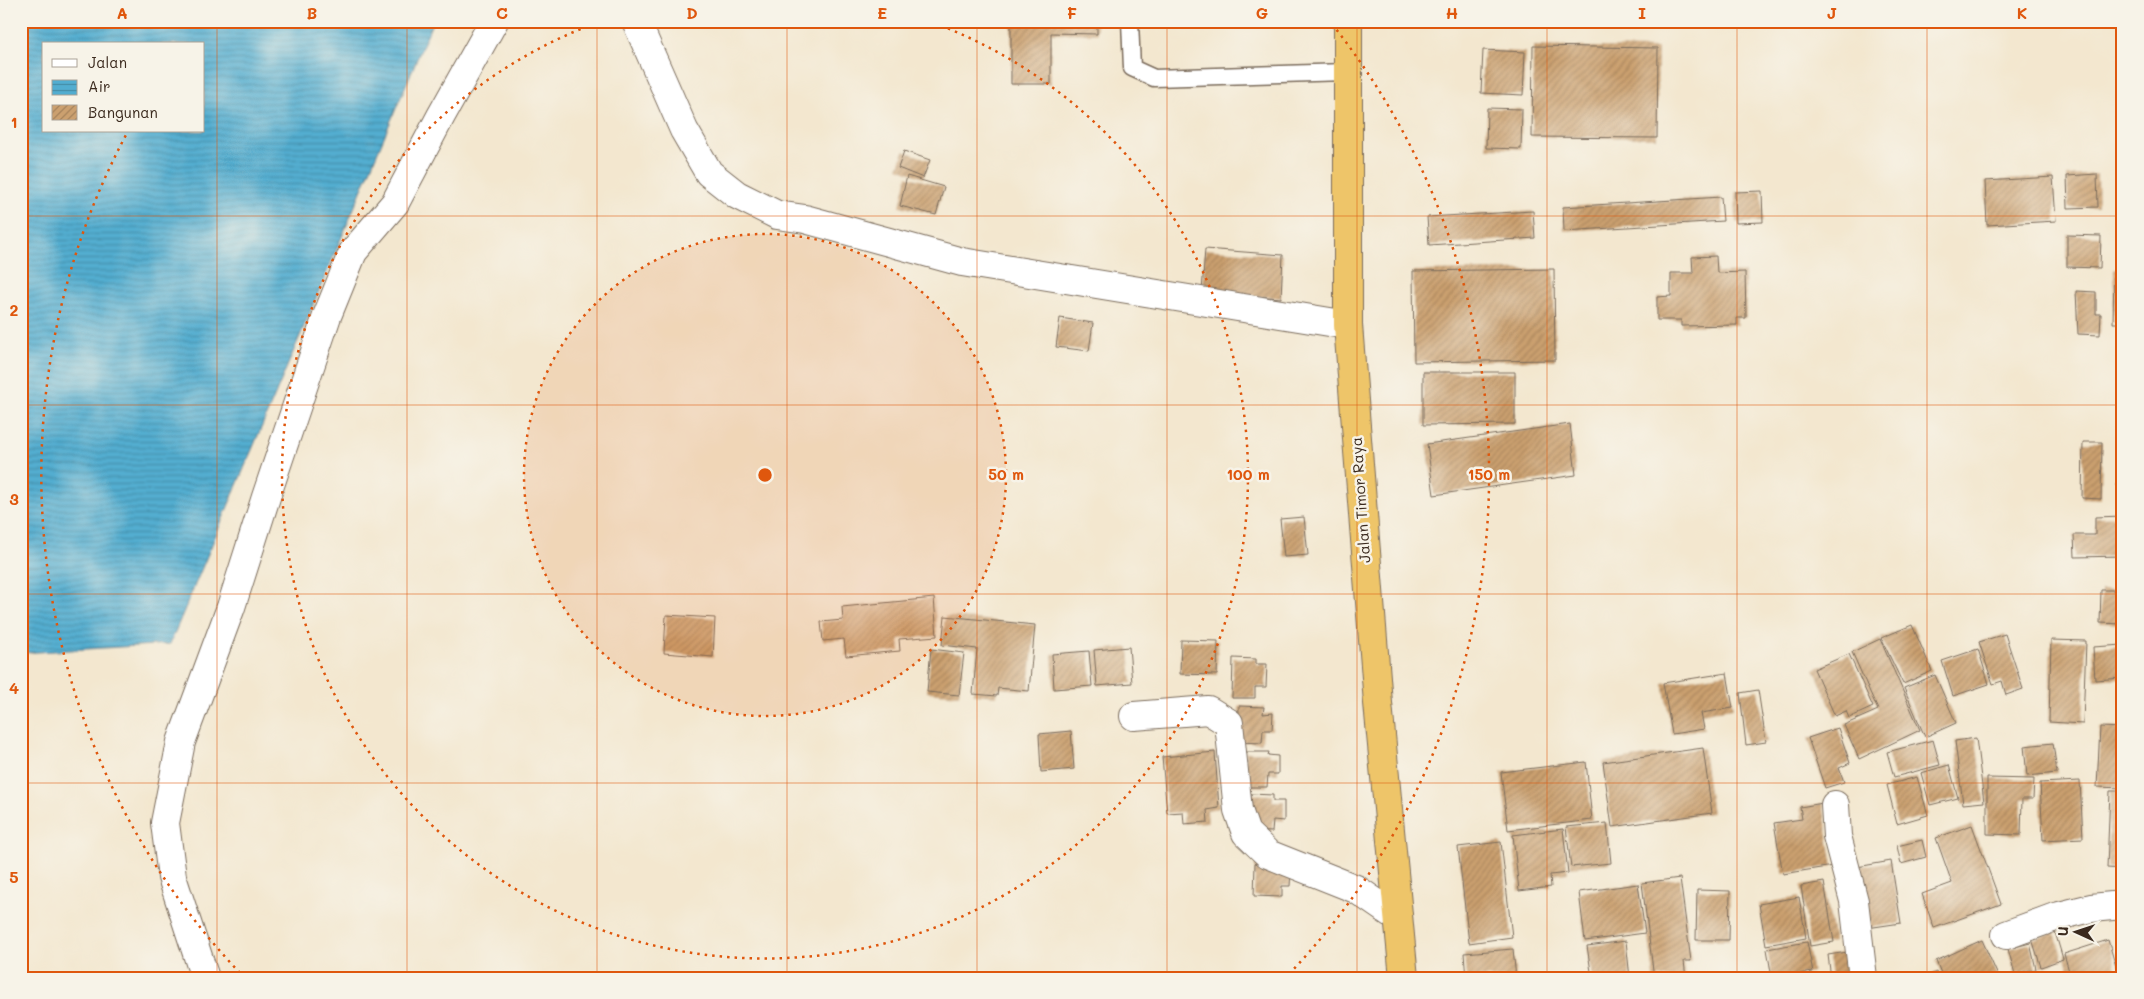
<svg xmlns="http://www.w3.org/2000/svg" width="2144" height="999" viewBox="0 0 2144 999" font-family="Mali,sans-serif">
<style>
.water{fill:url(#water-rules);stroke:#466c77;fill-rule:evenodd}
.building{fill:url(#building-hatch)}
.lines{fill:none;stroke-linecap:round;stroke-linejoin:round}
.lane-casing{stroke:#7b6c5c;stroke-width:19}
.street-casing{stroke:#7b6c5c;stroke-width:30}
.highway-casing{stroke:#7b6c5c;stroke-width:30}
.lane{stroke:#fff;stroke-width:16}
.street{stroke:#fff;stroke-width:28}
.highway{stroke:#eec569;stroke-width:28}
.grid{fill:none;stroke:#df570d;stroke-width:1;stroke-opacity:0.55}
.ring{fill:none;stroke:#df570d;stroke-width:2.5;stroke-dasharray:2.5 5}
.labels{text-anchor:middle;stroke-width:5;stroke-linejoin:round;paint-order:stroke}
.street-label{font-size:15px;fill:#3b2a1e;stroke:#f7f3e8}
.centre{fill:#df570d;stroke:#f7f3e8;stroke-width:2.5}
.ring-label{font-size:15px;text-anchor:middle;font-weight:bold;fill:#df570d;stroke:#f7f3e8;stroke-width:5;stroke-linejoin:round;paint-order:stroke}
.neatline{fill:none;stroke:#df570d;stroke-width:2}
.grid-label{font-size:16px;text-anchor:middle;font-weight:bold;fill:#df570d}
</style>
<defs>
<pattern id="water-rules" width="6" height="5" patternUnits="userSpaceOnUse" patternTransform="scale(1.25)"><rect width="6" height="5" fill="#52add0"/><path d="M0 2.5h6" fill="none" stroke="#458da8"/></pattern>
<pattern id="building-hatch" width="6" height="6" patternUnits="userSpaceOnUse" patternTransform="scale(1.25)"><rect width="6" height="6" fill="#cba06f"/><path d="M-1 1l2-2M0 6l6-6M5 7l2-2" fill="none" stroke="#a6835b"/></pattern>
</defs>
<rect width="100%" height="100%" fill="#f7f3e8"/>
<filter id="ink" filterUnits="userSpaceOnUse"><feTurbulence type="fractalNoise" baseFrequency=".02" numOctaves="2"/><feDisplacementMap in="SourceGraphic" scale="10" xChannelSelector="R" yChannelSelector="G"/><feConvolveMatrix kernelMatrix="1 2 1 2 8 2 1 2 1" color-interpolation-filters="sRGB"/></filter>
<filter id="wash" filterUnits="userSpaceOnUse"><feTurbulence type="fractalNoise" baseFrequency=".0096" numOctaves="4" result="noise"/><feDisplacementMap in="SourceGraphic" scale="20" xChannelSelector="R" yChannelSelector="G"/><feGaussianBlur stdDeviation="1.12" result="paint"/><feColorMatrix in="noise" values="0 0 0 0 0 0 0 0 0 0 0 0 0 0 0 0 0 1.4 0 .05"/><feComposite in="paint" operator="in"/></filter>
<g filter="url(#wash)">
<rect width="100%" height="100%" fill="#f3e7cf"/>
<path class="water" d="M21,21H433L170,644L21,653ZM44,44H204V131H44Z"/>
<g id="blocks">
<g class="building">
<path d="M1011,21H1097V34L1051,33V84H1011Z"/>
<rect x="1138" y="21" width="145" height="4"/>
<path d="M1533,46L1658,48L1657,138L1532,137Z"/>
<path d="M1483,50L1525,52L1523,95L1481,93Z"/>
<path d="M1487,108L1522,109L1521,149L1486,148Z"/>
<path d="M904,151L930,160L923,178L898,168Z"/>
<path d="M2097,174L2098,207L2068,208L2067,176Z"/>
<path d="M907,176L944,187L936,215L900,206Z"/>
<path d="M2053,177L2056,221L1987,225L1985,181Z"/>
<path d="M1762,191L1763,222L1736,223L1735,192Z"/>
<path d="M1721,197L1723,221L1564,231L1563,207Z"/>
<path d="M1533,211L1535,238L1429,245L1427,217Z"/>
<path d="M2067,235L2101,236L2100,268L2067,267Z"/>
<path d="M1205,249L1283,255L1281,298L1202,292Z"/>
<path d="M1716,256L1717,273L1745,272L1746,318H1737V325L1681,326V320H1657V297L1671,296V273H1693L1692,257Z"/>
<path d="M1554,269L1555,360L1414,362L1413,271Z"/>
<path d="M2114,269H2123V323H2113Z"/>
<path d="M2076,291L2096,292V314H2101L2100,335L2078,334Z"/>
<path d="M1060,318L1093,323L1089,351L1056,347Z"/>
<path d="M1423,372H1515V424L1423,425Z"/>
<path d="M1570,424L1576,475L1434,495L1427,444Z"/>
<path d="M2118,441H2123V487L2117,486Z"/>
<path d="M2083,442H2102L2101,499L2082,498Z"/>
<path d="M2123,516V556L2075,557L2074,535H2095V517Z"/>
<path d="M1304,517L1308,555L1284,557L1280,519Z"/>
<path d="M2101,590H2123V624L2100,623Z"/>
<path d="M934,598L937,636L899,639L900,651L846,656L844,639L823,641L821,622L843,620L842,607Z"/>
<path d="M666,615L715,618L713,657L664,653Z"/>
<path d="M945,616L1035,625L1029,691L998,688L997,696L973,694L977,649L942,645Z"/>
<path d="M1912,625L1932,671L1903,684L1881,638Z"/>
<path d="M2005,634L2023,689L2006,695L2002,681L1993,684L1979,642Z"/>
<path d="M1880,639L1920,730L1859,759L1844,725L1878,710L1852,652Z"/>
<path d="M1181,640L1218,641L1217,675L1180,674Z"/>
<path d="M2051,640L2086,641L2083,724L2049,722Z"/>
<path d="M2123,645V678L2095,680L2093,647Z"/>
<path d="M1129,647L1132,683L1097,686L1094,650Z"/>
<path d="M931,649L964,653L959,695L927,692Z"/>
<path d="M1978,649L1989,684L1953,696L1942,661Z"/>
<path d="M1089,651L1092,686L1054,689L1052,654Z"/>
<path d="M1849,654L1873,707L1849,718L1846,711L1835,716L1814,669Z"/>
<path d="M1233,658L1256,659V664H1267L1266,687H1255V698H1232Z"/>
<path d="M1727,673L1733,708L1701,713L1704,729L1672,734L1663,683Z"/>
<path d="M1935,675L1956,723L1925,737L1904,688Z"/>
<path d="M1758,690L1766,742L1746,745L1740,693Z"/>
<path d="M1239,706L1264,707L1263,714L1273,713L1272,730H1263L1262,743L1238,742Z"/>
<path d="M2100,727L2123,728V788L2097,787Z"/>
<path d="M1838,728L1850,763L1839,768L1844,782L1825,788L1808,738Z"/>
<path d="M1071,731L1074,769L1041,772L1039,734Z"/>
<path d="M1976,738L1984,802L1963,804L1955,741Z"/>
<path d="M1933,740L1940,765L1894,777L1887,752Z"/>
<path d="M2053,743L2057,773L2027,776L2024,746Z"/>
<path d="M1703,748L1712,813L1612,827L1603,762Z"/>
<path d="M1215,752L1219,808L1207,810L1208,822L1184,824L1183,812L1167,813L1162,757Z"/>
<path d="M1246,752H1269L1268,755L1278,756V774H1268L1267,787H1244Z"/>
<path d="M1586,762L1592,820L1508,830L1501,772Z"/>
<path d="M1949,765L1958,798L1930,805L1921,773Z"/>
<path d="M1917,777L1928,815L1897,824L1887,785Z"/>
<path d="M1987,778L2034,779L2033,799H2022L2021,835L1987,834Z"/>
<path d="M2080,781L2083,838L2043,840L2040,783Z"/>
<path d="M2110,791H2123V869L2107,868Z"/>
<path d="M1251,794L1273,795V801H1284V821L1273,820L1272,832L1250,831Z"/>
<path d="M1823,803L1833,866L1783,874L1774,823L1802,819L1800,807Z"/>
<path d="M1607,823L1611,863L1571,867L1566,827Z"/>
<path d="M1972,825L2001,904L1934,928L1922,894L1952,883L1936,838Z"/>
<path d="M1563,829L1568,873L1550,875L1551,887L1519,891L1513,835Z"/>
<path d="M1922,840L1926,857L1901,864L1897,846Z"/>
<path d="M1501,842L1512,937L1469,943L1458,847Z"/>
<path d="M1891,861L1901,923L1867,928L1857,867Z"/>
<path d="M1255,863L1279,864L1291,869L1290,886H1282V897L1254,896Z"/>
<path d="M1680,878L1691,961H1684L1686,978H1654L1642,883Z"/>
<path d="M1824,882L1834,942L1810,946L1801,886Z"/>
<path d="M1638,884L1645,933L1585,941L1579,892Z"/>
<path d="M1697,890L1730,891L1729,940H1696Z"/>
<path d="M1799,897L1806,938L1766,945L1759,904Z"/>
<path d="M2055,932L2063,959L2041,967L2032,939Z"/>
<path d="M1982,940L1999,978H1960L1959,975L1953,978H1943L1936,961Z"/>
<path d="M2108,940L2119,977L2071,978L2064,954Z"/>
<path d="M1626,941L1630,978H1592L1587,946Z"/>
<path d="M1807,942L1813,972L1800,974L1801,978H1772L1767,949Z"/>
<path d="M2030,943L2036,969L2015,974L2008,949Z"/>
<path d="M1513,949L1516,978H1466L1464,953Z"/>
<path d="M1854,951L1849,978H1831L1828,955Z"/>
<path d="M2047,971L2049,978H2026V977Z"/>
<path d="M1936,972L1939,978H1924Z"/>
</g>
</g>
</g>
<g filter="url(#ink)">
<use href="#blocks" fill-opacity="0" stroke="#7b6c5c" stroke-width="1"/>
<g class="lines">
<defs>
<path id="lane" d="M1130,21L1132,68L1154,78L1346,72"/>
<g id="street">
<path d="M636,21L684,130L709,173L737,195L777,215L805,219L962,262L1348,325"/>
<path d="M1134,716L1208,710L1229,723L1238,810L1246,833L1268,854L1356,889L1398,918"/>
<path d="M1835,805L1837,836L1854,901L1863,978"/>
<path d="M2006,935L2055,917L2091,908L2123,905"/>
<path d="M205,978L172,877L165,823L181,742L231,607L266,497L327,316L353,252L395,203L441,116L494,21"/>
</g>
<path id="highway" d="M1348,21V325L1378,703L1404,978"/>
</defs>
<use href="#lane" class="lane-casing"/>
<use href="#street" class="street-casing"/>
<use href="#highway" class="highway-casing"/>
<use href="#lane" class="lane"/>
<use href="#street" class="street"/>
<use href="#highway" class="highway"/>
</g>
</g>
<path class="grid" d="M217,21V978M407,21V978M597,21V978M787,21V978M977,21V978M1167,21V978M1357,21V978M1547,21V978M1737,21V978M1927,21V978M21,216H2123M21,405H2123M21,594H2123M21,783H2123"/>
<circle cx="765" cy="475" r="241" fill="#df570d" fill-opacity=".12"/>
<g class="ring">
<circle cx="765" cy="475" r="241"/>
<path d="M934 23A483 483 0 1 1 596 23"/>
<path d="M240 973A724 724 0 0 1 126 135M1332 24A724 724 0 0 1 1290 973"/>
</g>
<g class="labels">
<g class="street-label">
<text transform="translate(1361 500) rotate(-94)" y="5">Jalan Timor Raya</text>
</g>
</g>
<circle cx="765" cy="475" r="8" class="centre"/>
<g class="ring-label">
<text x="1006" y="480">50 m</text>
<text x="1248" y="480">100 m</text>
<text x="1489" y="480">150 m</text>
</g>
<rect width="2144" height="999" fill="none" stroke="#f7f3e8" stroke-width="55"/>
<rect x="42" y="42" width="162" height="90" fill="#f7f3e8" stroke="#aca397"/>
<rect x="52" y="59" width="25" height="8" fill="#ffffff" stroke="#aca397"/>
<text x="88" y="68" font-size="15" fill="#3b2a1e">Jalan</text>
<rect x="52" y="80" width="25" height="15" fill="url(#water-rules)" stroke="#aca397"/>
<text x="88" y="92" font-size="15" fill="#3b2a1e">Air</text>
<rect x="52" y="105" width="25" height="15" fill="url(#building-hatch)" stroke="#aca397"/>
<text x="88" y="118" font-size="15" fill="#3b2a1e">Bangunan</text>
<g transform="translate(2076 932) rotate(273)" stroke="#f7f3e8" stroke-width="4" paint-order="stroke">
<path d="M0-4L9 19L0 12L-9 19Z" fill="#3b2a1e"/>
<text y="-8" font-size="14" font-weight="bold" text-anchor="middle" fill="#3b2a1e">U</text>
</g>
<rect x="28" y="28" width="2088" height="944" class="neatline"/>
<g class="grid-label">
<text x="122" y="19">A</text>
<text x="312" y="19">B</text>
<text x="502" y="19">C</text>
<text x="692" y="19">D</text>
<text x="882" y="19">E</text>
<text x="1072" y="19">F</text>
<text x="1262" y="19">G</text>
<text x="1452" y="19">H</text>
<text x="1642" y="19">I</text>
<text x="1832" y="19">J</text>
<text x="2022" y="19">K</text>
<text x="14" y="128">1</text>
<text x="14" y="316">2</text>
<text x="14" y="505">3</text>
<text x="14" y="694">4</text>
<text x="14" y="883">5</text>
</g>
</svg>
